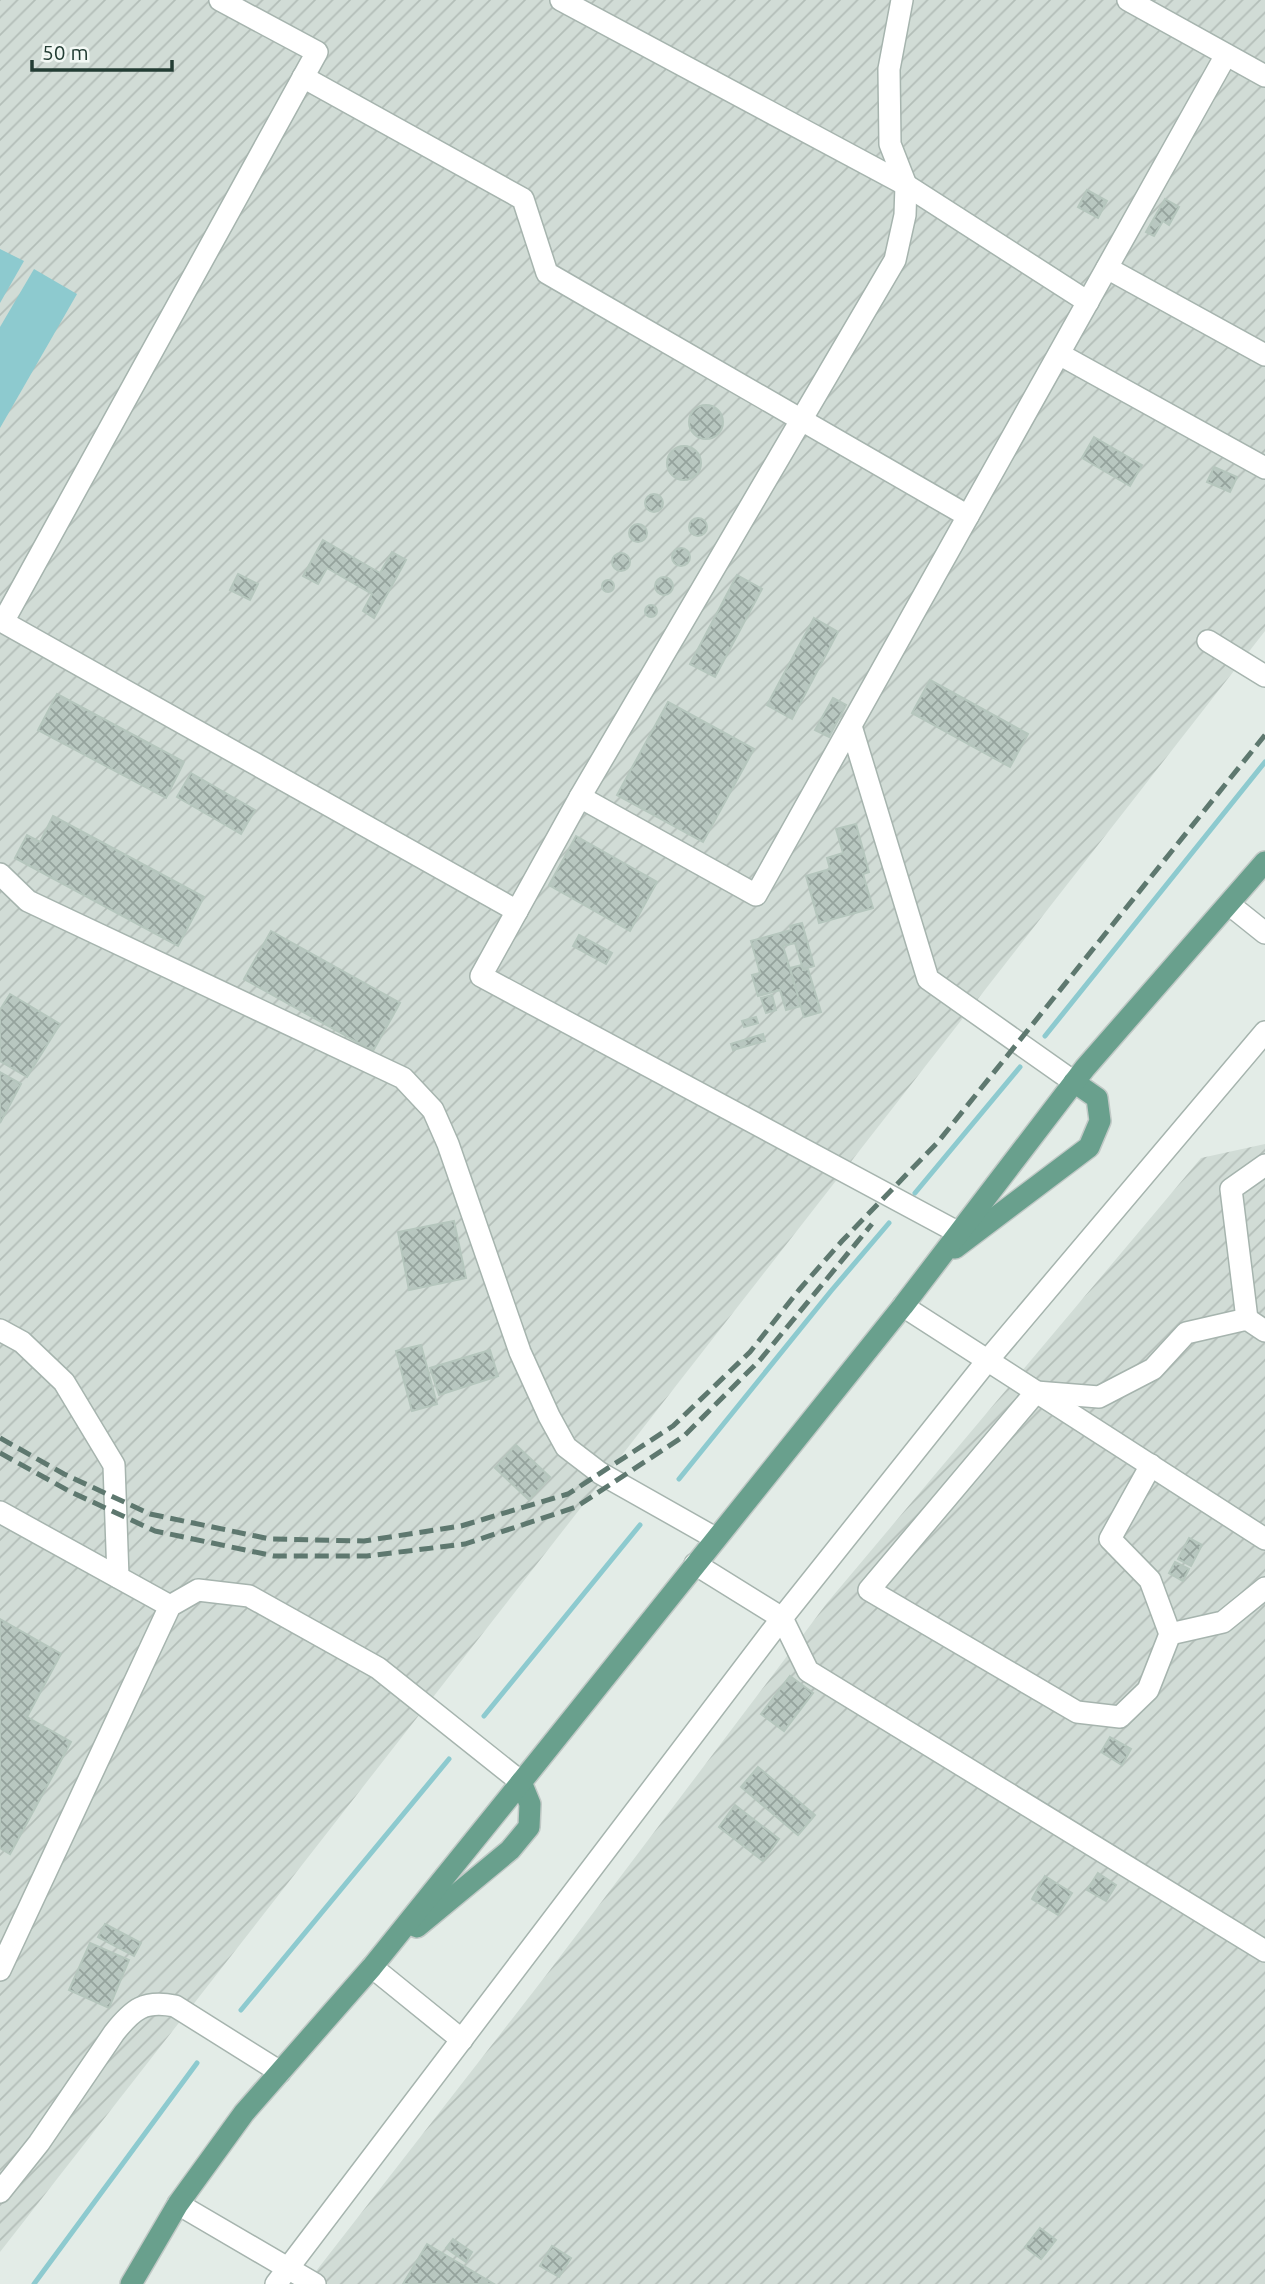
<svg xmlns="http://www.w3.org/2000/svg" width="1265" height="2284" viewBox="0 0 1265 2284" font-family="Ubuntu,sans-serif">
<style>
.industrial{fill:url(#industrial-furrows)}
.water{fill:#8dcacf}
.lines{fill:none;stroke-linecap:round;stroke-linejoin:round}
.stream{stroke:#8dcacf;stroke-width:5}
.building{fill:url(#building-cross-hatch);stroke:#b5c6bd;stroke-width:2}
.minor-casing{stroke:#a6b4ae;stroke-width:24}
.major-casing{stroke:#c1c9c6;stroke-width:24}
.minor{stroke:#fff;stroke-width:21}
.major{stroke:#69a08d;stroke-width:21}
.rail{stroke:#5e786f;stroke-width:5;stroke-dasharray:14 7;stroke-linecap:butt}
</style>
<defs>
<pattern id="industrial-furrows" width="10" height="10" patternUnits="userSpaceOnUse" patternTransform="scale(1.75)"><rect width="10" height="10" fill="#d1dcd6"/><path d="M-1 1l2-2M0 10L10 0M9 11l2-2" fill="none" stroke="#b3beb8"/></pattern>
<pattern id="building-cross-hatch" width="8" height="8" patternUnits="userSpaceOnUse" patternTransform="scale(1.75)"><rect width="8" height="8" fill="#b8c7c0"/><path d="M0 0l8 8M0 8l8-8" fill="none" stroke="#95a39d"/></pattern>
</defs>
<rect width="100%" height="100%" fill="#e3ece7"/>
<g class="industrial">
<path d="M0,0H1265V631L0,2252Z"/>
<path d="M1265,1144V2284H306L547,1974L827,1603L1201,1158Z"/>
</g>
<g class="water">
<path d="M0,249L24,261L0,303Z"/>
<path d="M34,269L77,294L0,428V327Z"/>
</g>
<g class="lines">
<g class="stream">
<path d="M1045,1036L1265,762"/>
<path d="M915,1193L1020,1067"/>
<path d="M679,1479L831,1291L889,1223"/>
<path d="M484,1716L640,1525"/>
<path d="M241,2010L449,1759"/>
<path d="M34,2284L197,2063"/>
</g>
</g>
<g class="building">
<path d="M1087,190L1107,201L1098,218L1078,207Z"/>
<path d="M1165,199L1179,207L1169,225L1163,221L1154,236L1146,232Z"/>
<circle cx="706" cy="422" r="17"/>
<path d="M1094,437L1142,465L1130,486L1082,458Z"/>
<circle cx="684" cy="463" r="17"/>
<path d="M1214,467L1237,477L1230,492L1207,482Z"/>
<circle cx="654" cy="503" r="9"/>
<circle cx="698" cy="527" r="9"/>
<circle cx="638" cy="533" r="9"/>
<path d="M323,540L380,573L392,552L406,560L374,618L363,611L372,594L327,568L318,584L303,576Z"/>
<circle cx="681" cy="557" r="9"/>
<circle cx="621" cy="562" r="9"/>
<path d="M238,574L258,584L250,600L230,590Z"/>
<path d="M737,575L762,589L715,677L690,664Z"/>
<circle cx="664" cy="586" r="9"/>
<circle cx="608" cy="586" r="6"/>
<circle cx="651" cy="611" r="6"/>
<path d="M814,618L838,632L792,719L767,705Z"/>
<path d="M930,680L1028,734L1010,767L912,713Z"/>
<path d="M57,694L184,762L166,798L38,730Z"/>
<path d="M833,698L846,705L829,737L815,730Z"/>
<path d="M668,702L754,749L703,842L617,795Z"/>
<path d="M191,773L255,810L241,834L177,797Z"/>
<path d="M53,816L204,897L178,946L15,858L27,835L40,842Z"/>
<path d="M856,824L869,872L863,874L873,908L819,923L806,876L830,869L827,858L843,853L836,829Z"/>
<path d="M576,836L657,882L630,931L549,885Z"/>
<path d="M802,923L814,966L803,969L795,943L783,946L801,1006L786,1010L780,990L758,996L752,975L760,973L751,941L791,930L790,926Z"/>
<path d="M271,931L400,1003L373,1051L244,979Z"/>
<path d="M579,935L612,953L606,964L573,946Z"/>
<path d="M802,965L803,970L808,969L821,1012L804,1017L790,968Z"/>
<path d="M10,994L60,1024L27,1077L0,1061V1010Z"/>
<path d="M772,995L776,1010L766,1013L761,998Z"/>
<path d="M756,1017L758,1023L744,1027L742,1021Z"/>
<path d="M763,1034L765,1041L733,1050L731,1044Z"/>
<path d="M0,1072L21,1084L0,1123Z"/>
<path d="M454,1221L466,1278L409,1290L398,1232Z"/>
<path d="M421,1345L437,1404L412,1411L396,1351Z"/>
<path d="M490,1350L498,1376L439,1395L430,1368Z"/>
<path d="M516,1445L550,1477L529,1500L495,1468Z"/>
<path d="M1189,1538L1202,1545L1191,1566L1178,1559Z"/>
<path d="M1175,1562L1189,1569L1183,1581L1169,1573Z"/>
<path d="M0,1619L61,1654L27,1717L71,1742L10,1854L0,1848Z"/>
<path d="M790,1676L813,1693L784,1731L761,1714Z"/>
<path d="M1110,1737L1131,1749L1122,1765L1101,1752Z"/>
<path d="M758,1767L815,1815L798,1835L741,1787Z"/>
<path d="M735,1805L779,1839L763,1861L719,1827Z"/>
<path d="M1098,1873L1116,1885L1106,1901L1087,1890Z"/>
<path d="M1045,1876L1072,1893L1058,1915L1032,1899Z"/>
<path d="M105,1924L141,1943L134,1956L98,1937Z"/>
<path d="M90,1943L129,1960L109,2008L69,1990Z"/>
<path d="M1040,2228L1056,2240L1041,2259L1025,2247Z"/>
<path d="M453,2239L472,2252L466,2262L446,2248Z"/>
<path d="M427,2244L494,2284H403Z"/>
<path d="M552,2246L571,2258L559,2277L540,2266Z"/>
</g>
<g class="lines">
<defs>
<g id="minor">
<path d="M220,0L317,52L3,622L517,911"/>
<path d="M561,0L906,185L1088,302"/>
<path d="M902,0L889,69L890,144L906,185L905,215L895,260L580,797L481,976L959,1233"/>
<path d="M1128,0L1265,76"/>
<path d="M303,77L523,199L547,273L968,516"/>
<path d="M1107,268L1265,355"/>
<path d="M1059,354L1265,468"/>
<path d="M1208,641L1265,676"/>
<path d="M851,726L928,979L1074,1082"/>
<path d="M580,797L756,895L1226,55"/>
<path d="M0,874L28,901L403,1078L433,1110L448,1144L520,1352L549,1416L566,1447L600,1473L715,1538"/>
<path d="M1230,905L1265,933"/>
<path d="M903,1306L1265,1539"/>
<path d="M1247,1319L1231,1189L1265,1165"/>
<path d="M0,1330L22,1342L64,1382L114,1465L118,1577"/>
<path d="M1151,1465L1110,1539L1150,1580L1170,1634L1148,1690L1120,1717L1077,1712L869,1590L1036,1392L1099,1397L1153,1369L1186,1333L1247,1319L1265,1331"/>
<path d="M0,1512L170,1606"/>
<path d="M695,1564L782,1618L808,1671L1265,1951"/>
<path d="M1170,1634L1223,1622L1265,1588"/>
<path d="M372,1967L462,2040"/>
<path d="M0,1970L170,1606L198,1590L249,1596L378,1668L521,1782"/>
<path d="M0,2192L39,2143L114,2033C133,2009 144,2000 175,2006L280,2072"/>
<path d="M178,2204L315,2284"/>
<path d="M276,2284L782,1618L987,1361L1265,1032"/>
</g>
<g id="major">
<path d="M955,1248L1089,1147L1100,1121L1097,1098L1074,1082"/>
<path d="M417,1927L510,1850L529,1827L530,1804L521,1782"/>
<path d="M131,2284L178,2204L244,2113L372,1967L539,1760L903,1306L1085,1068L1265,862"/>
</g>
</defs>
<use href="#minor" class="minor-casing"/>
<use href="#major" class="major-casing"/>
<use href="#minor" class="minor"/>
<use href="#major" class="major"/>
<g class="rail">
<path d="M0,1438L64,1474L150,1514L270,1539L364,1541L461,1526L568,1494L673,1426L750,1352L799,1290L842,1241L938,1142L1265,735"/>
<path d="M0,1453L69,1491L155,1531L274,1556H367L465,1544L576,1507L684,1436L760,1360L872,1224"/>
</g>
</g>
<path d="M32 60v10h140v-10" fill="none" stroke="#233d34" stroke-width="3.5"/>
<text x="42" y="60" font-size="21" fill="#233d34" stroke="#f3f9f5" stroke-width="5" paint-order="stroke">50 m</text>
</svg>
